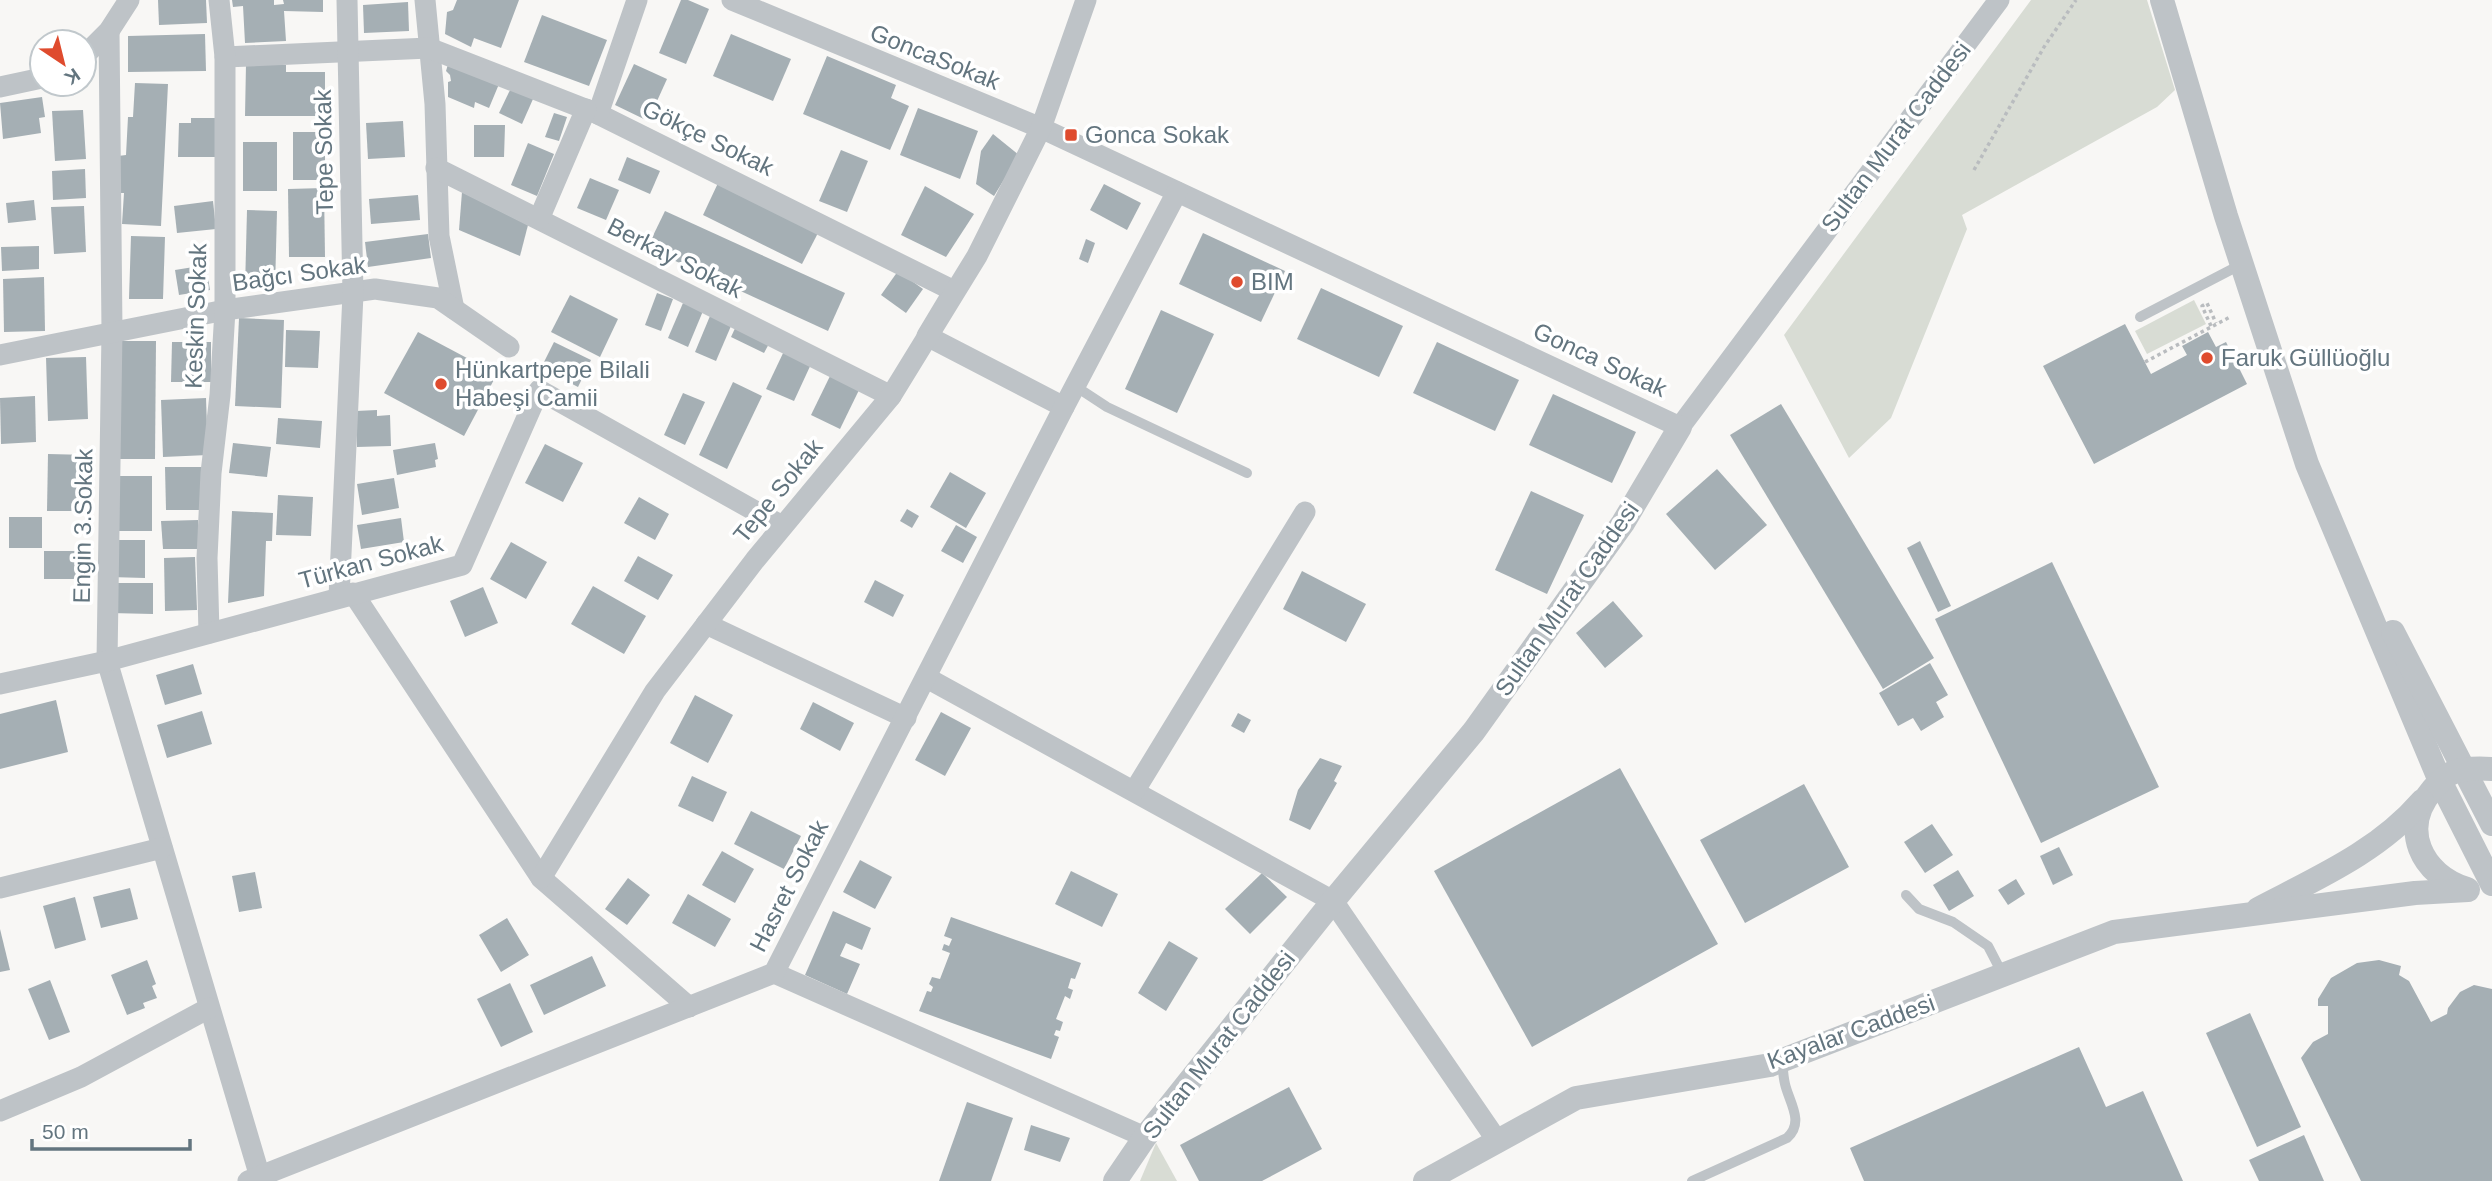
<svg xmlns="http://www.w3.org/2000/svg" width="2492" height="1181" viewBox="0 0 2492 1181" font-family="Arial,sans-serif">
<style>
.green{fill:#d8dcd4}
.building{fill:#a5afb4}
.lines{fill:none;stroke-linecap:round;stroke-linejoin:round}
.path{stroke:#b9bcbf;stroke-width:3.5;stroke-dasharray:3.5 3.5;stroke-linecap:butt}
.service{stroke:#bec3c7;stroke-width:10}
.minor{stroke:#bec3c7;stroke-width:21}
.tertiary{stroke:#bec3c7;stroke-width:24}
.poi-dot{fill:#df4b2e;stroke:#fff;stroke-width:2.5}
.labels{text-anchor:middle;stroke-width:7;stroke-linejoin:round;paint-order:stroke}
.street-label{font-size:24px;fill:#63757f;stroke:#fff}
.poi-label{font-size:24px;fill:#63757f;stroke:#fff;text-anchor:start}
</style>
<rect width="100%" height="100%" fill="#f8f7f5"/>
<g class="green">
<path d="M2031,0H2147L2175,90L2157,107L1962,215L1967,229L1891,418L1849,458L1784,335Z"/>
<path d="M2194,300L2206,324L2147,354L2135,331Z"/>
<path d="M1156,1143L1177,1181H1140Z"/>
</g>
<g class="building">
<path d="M158,0H206L207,23L159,25Z"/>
<path d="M232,0H274V5L284,4L283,0H323V12L284,11L286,41L245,43L243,6L233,7Z"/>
<path d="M457,0H519L501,48L474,38L471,47L445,34L447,12L453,10Z"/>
<path d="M681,0H688L709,9L686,64L659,53Z"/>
<path d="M408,2L409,31L364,33L363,5Z"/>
<path d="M542,15L607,40L589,86L524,62Z"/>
<path d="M205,34L206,71L128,72V36Z"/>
<path d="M731,34L791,59L773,101L713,76Z"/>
<path d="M827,56L896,85L891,98L909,106L890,150L803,114Z"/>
<path d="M449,61L499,84L489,108L475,102L474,108L448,97V82L451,81L450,75L446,71Z"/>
<path d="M246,64L286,65V72H325V116H245Z"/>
<path d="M634,64L667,79L648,121L615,105Z"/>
<path d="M135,83L168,84L161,226L122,224L124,193H118V156L126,155L128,117H133Z"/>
<path d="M511,88L533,99L522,124L499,113Z"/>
<path d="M42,97L45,117L39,118L41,133L3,139L0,103Z"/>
<path d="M918,108L978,131L960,179L900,155Z"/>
<path d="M83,110L86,159L55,161L52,111Z"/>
<path d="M554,113L567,117L559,141L545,137Z"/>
<path d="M191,118H218V157H178L179,123H191Z"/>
<path d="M403,121L405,157L368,159L366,123Z"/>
<path d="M474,125H505L504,157H474Z"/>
<rect x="293" y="132" width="32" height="48"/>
<path d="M993,134L1019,155L994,196L976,184L981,151Z"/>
<rect x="243" y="142" width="34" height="49"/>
<path d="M528,143L554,154L537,196L511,185Z"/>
<path d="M841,150L868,161L847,212L819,201Z"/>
<path d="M627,157L660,171L650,194L618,180Z"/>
<path d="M85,169L86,198L53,200L52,171Z"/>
<path d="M590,178L619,190L606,220L577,208Z"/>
<path d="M718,183L818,233L802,264L703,215Z"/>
<path d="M1104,184L1141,203L1127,230L1090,210Z"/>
<path d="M925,186L974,214L946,257L901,235Z"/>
<path d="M324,188L325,257H289L288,189Z"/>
<path d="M462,192L528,225L520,256L459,230Z"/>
<path d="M418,195L420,220L371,224L369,199Z"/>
<path d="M34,200L36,220L8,223L6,203Z"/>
<path d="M213,201L216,229L177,233L174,206Z"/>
<path d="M84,206L86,252L54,254L51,207Z"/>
<path d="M247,210L277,211L275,289H245Z"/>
<path d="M665,211L845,293L828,331L647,248Z"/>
<path d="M1203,233L1285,271L1261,322L1179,284Z"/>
<path d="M428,234L431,258L368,267L365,242Z"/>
<path d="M131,236L165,237L163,299H129Z"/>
<path d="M1086,239L1095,243L1088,263L1079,259Z"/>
<path d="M39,246V269L2,271L1,247Z"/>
<path d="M206,265L210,290L179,295L175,270Z"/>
<path d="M898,271L923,289L906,313L881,295Z"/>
<path d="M44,277L45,331L4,332L3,279Z"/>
<path d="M1321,288L1403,326L1379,377L1297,339Z"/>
<path d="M657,293L673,299L661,331L645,325Z"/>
<path d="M570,295L618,319L600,357L551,332Z"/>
<path d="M683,303L703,311L688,347L668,338Z"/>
<path d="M1161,310L1214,334L1177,413L1125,389Z"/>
<path d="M710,316L731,326L716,361L695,352Z"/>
<path d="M239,318L284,320L281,408L235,406Z"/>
<path d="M737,324L771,340L764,353L731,337Z"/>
<path d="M2125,324L2151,374L2187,355L2182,346L2208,332L2216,347L2226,342L2247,384L2094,464L2043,366Z"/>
<path d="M286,330L320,331L318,368L285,367Z"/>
<path d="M418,332L497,374L464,436L384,393Z"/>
<path d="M118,341H156L155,459H120Z"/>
<path d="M172,342H211V382H171Z"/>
<path d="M554,342L591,360L578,387L541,368Z"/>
<path d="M1437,342L1519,380L1495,431L1413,393Z"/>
<path d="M785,349L812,362L794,401L766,389Z"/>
<path d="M86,357L88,419L48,421L46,358Z"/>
<path d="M831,374L860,388L840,429L811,415Z"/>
<path d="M733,382L762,396L727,469L699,455Z"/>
<path d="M683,393L705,402L685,445L664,435Z"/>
<path d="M1553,394L1636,432L1612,483L1529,445Z"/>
<path d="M35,396L36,442L1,444L0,398Z"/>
<path d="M206,398L208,455L163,457L161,400Z"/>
<path d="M1781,404L1934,658L1883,689L1730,435Z"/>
<path d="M377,410V416L390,415L391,446L357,447L356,411Z"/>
<path d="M278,418L322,421L320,448L276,444Z"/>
<path d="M233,443L271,447L267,477L229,473Z"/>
<path d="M435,443L438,459L435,460L436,467L397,475L393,450Z"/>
<path d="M545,444L583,463L563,502L525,483Z"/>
<path d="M48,454L89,455L88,511H47Z"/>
<path d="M165,467H203V510H166Z"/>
<path d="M1717,469L1767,525L1715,570L1666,514Z"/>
<path d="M950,472L986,493L966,528L930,507Z"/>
<rect x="112" y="476" width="40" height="55"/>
<path d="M394,478L399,508L362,515L357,484Z"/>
<path d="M1531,491L1584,515L1547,594L1495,570Z"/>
<path d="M278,495L313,497L311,536L276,535Z"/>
<path d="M639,497L669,514L655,540L624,523Z"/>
<path d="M907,509L919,516L912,528L900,521Z"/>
<path d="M232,511L273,513L272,541H266L264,596L228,603Z"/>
<rect x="9" y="517" width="33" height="31"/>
<path d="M401,518L404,542L361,549L357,525Z"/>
<path d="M198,520L199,549H163L161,521Z"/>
<path d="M956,525L977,537L963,563L941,551Z"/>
<path d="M110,540H145V578L110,577Z"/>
<path d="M1920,541L1951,606L1938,612L1907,548Z"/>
<path d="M511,542L547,562L526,599L490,579Z"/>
<rect x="44" y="551" width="43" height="28"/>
<path d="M638,556L673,575L658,600L624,581Z"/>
<path d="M195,557L197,610L165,611L164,558Z"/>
<path d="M2052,562L2159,787L2041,843L1935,619Z"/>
<path d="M1302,571L1366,604L1346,642L1283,609Z"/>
<path d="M875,580L904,595L893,617L864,602Z"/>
<path d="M111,583H153V614L110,613Z"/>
<path d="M593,586L646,616L624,654L571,624Z"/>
<path d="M483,587L498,623L465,637L450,601Z"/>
<path d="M1613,601L1643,636L1605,668L1576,633Z"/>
<path d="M1930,663L1948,695L1936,702L1944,717L1921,731L1913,718L1898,726L1879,693Z"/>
<path d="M193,664L202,694L165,705L156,675Z"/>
<path d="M695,695L733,715L708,763L670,743Z"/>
<path d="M56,700L68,752L0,769V714Z"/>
<path d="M813,702L854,723L840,751L800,729Z"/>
<path d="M202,711L212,744L167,758L157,725Z"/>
<path d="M941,712L971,728L945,776L915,760Z"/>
<path d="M1238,713L1251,720L1244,733L1231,726Z"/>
<path d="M1320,758L1342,766L1334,781L1337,783L1310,830L1289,820L1298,790Z"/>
<path d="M1620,768L1718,944L1532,1047L1434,871Z"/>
<path d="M692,776L727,792L713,822L678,806Z"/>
<path d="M1804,784L1849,867L1745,923L1700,840Z"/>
<path d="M751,811L801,836L784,869L734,844Z"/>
<path d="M1932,824L1953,855L1925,873L1904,842Z"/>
<path d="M2059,847L2073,875L2053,885L2040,856Z"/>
<path d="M722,851L754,869L735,903L702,885Z"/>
<path d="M860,860L892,877L875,909L843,892Z"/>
<path d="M1958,870L1974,896L1949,911L1933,885Z"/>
<path d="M1071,871L1118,894L1102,927L1055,904Z"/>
<path d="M255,872L262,908L239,912L232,876Z"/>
<path d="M1262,873L1287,897L1250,934L1225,909Z"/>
<path d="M628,878L650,895L627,925L605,909Z"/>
<path d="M2016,879L2025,894L2008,905L1998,890Z"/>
<path d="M130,888L138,919L101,928L93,897Z"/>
<path d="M688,894L731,919L715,947L672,923Z"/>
<path d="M75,897L86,940L55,949L43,906Z"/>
<path d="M833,911L871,928L862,950L846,943L840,956L860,964L847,994L805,975Z"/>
<path d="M951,917L1081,963L1075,979L1071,978L1068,988L1073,990L1070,999L1065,996L1056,1019L1063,1022L1060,1031L1056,1030L1054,1035L1059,1037L1051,1059L919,1011L927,991L931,992L933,987L929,984L932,977L940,979L950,953L942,950L944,944L949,946L952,939L944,936Z"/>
<path d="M507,918L529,955L501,972L479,935Z"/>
<path d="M0,929L10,970L0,972Z"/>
<path d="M1169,941L1198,958L1166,1011L1138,993Z"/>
<path d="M592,956L606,986L544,1015L530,985Z"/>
<path d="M147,960L156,984L152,986L157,998L143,1003L145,1008L127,1015L111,975Z"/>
<path d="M2379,960L2401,966L2399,975L2409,981L2431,1022L2447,1014L2448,1008L2460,992L2474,985L2492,989V1181H2361L2301,1058L2313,1042L2328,1034V1006H2318V999L2331,978L2357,963Z"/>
<path d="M50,980L70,1032L49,1040L28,989Z"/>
<path d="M510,983L533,1032L501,1047L477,999Z"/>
<path d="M2250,1013L2301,1127L2257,1147L2206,1033Z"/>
<path d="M2079,1047L2106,1107L2143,1091L2183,1181H1864L1850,1148Z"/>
<path d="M1289,1087L1322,1149L1262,1181H1199L1180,1145Z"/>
<path d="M967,1102L1013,1118L991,1181H939Z"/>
<path d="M1031,1125L1070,1138L1060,1162L1024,1150Z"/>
<path d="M2304,1135L2324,1181H2259L2249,1160Z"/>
</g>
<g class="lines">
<g class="path">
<path d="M1974,170L2044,47L2076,0"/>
<path d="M2211,326L2202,306L2207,303L2216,323"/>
<path d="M2145,362L2230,317"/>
</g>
<g class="service">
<path d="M2140,317L2242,264"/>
<path d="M1075,386L1107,407L1247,473"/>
<path d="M1906,895L1919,909L1953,922L1988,946L2003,975"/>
<path d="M1692,1181L1787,1138C1805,1122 1789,1102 1785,1084C1783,1076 1783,1068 1782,1060"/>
</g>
<g class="minor">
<path d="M425,0L435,104L439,236L454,309"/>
<path d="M732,0L1041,128L1680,427L1999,0"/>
<path d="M109,31L112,331L107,661L260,1177"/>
<path d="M84,56L109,31L129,0"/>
<path d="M225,57L429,48L598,114L954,291L927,336L1064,407"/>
<path d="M0,87L42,78"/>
<path d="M598,114L637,0"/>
<path d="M436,168L891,396"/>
<path d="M539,219L586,109"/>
<path d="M0,355L225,310L375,289L438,298L509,347"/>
<path d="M353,593L541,878L689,1007"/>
<path d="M339,597L353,294L347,0"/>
<path d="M706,624L906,718"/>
<path d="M209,633L207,558L211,473L220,395L225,310V57L219,0"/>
<path d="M927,678L1333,901L1498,1142"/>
<path d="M0,684L107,661L462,565L539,390L782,526"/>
<path d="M1135,790L1305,512"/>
<path d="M541,878L655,691L755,560L891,396L977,256L1041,128L1086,0"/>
<path d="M0,888L162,848"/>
<path d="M774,973L1145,1137"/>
<path d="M0,1111L81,1077L209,1008"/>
<path d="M248,1181L774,973L1064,407L1177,192"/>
</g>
<g class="tertiary">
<path d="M2162,0L2226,216L2307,464L2440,781L2492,884"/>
<path d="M2393,632L2492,824"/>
<path d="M2467,889C2421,875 2399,828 2433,789C2439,782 2446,775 2454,772C2466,768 2480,768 2492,769"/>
<path d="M2258,909C2317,878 2378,852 2422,801"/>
<path d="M1115,1181L1145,1137L1333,901L1474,731L1623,523L1680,427"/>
<path d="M1425,1181L1576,1098L1770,1065L2114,932L2415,893L2468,890"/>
</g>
</g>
<g class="poi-dot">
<rect x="1064" y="128" width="14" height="14" rx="3.5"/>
<circle cx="1237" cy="282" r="7"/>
<circle cx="2207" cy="358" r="7"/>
<circle cx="441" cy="384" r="7"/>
</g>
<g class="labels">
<g class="street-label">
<text transform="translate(935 57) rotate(22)" y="8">GoncaSokak</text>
<text transform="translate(1896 137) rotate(-53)" y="8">Sultan Murat Caddesi</text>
<text transform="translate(708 138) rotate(26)" y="8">Gökçe Sokak</text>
<text transform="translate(324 152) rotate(-91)" y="8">Tepe Sokak</text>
<text transform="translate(675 258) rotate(27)" y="8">Berkay Sokak</text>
<text transform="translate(299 274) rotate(-8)" y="8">Bağcı Sokak</text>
<text transform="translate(196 316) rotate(-88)" y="8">Keskin Sokak</text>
<text transform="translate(1600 360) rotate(25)" y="8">Gonca Sokak</text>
<text transform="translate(778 491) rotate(-51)" y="8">Tepe Sokak</text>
<text transform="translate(83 526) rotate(-89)" y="8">Engin 3.Sokak</text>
<text transform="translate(371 562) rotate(-15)" y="8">Türkan Sokak</text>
<text transform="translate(1567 599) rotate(-55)" y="8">Sultan Murat Caddesi</text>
<text transform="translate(789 886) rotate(-63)" y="8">Hasret Sokak</text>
<text transform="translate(1851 1032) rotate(-20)" y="8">Kayalar Caddesi</text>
<text transform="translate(1219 1045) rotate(-52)" y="8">Sultan Murat Caddesi</text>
</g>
<g class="poi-label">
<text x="1085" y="143">Gonca Sokak</text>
<text x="1251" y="290">BIM</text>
<text x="2221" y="366">Faruk Güllüoğlu</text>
<text x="455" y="378">Hünkartpepe Bilali<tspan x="455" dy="28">Habeşi Camii</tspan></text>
</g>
</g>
<g transform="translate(63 63) rotate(145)"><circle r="33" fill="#ffffff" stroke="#c1c8cc" stroke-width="2"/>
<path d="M0-5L12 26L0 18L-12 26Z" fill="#df4b2e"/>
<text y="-10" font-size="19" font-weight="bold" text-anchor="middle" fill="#63757f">K</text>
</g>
<path d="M32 1139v10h158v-10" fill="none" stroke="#63757f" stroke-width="3.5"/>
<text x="42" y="1139" font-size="21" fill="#63757f" stroke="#ffffff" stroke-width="5" paint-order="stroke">50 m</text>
</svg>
